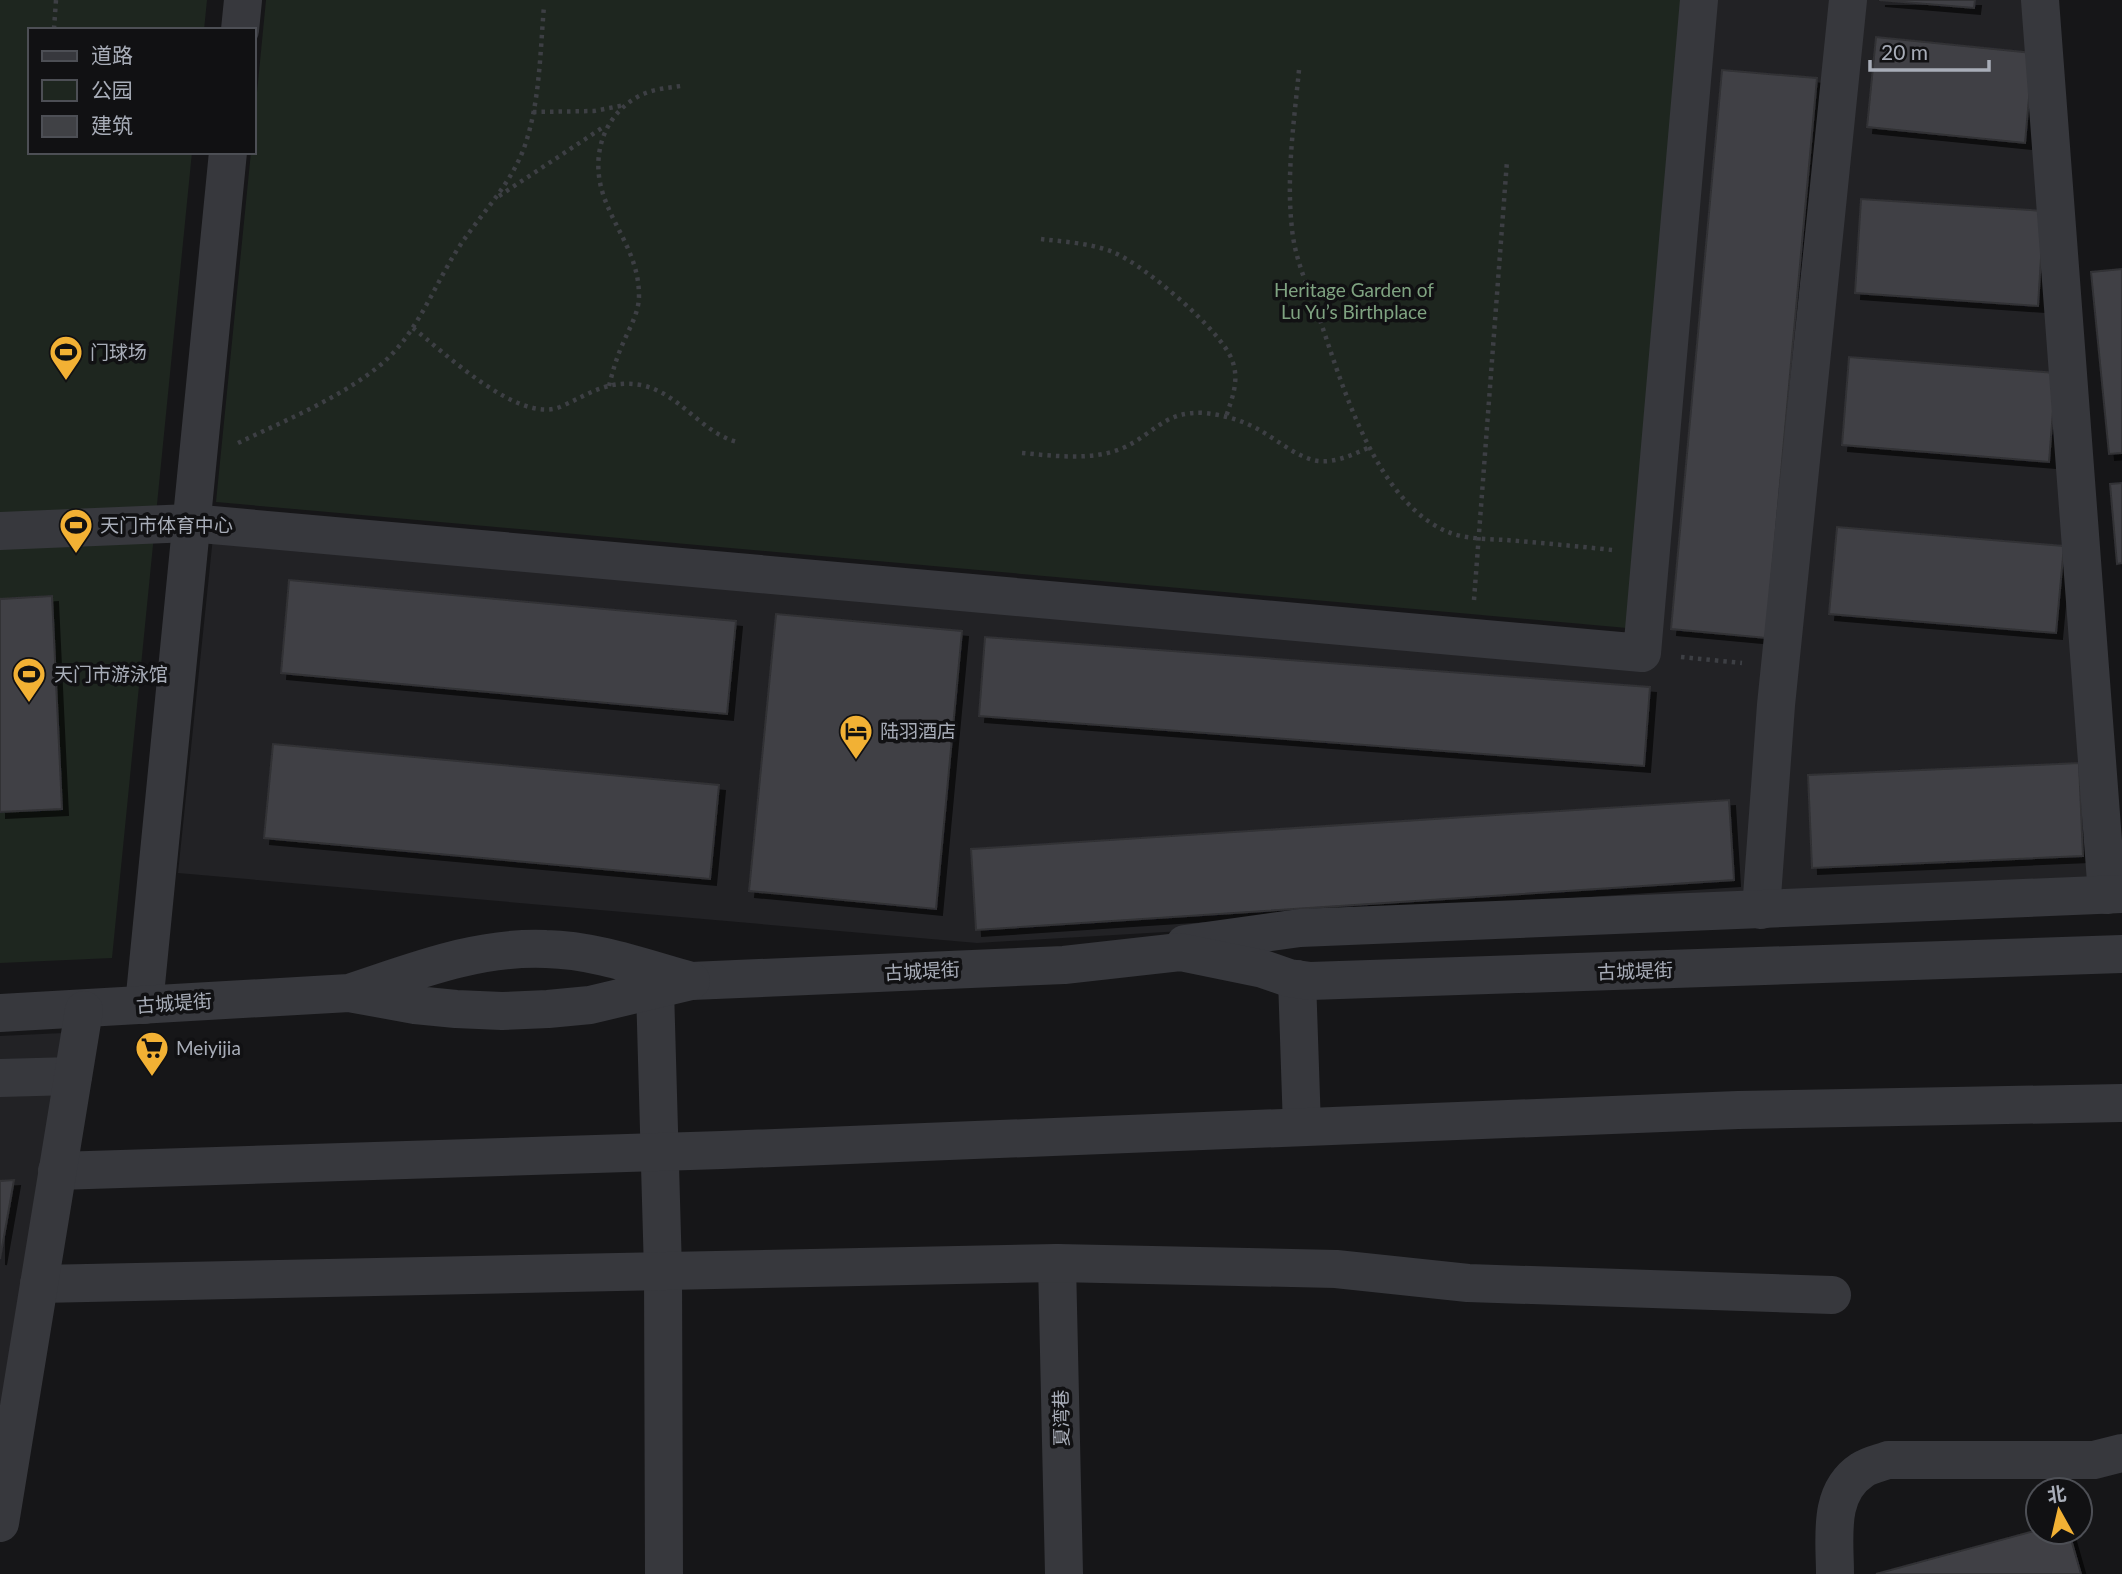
<svg xmlns="http://www.w3.org/2000/svg" width="2122" height="1574" viewBox="0 0 2122 1574" font-family="Lato,'Noto Sans SC',sans-serif">
<style>
.built{fill:#222225}
.green{fill:#1e261f}
.building{fill:#404145;stroke:#303034;stroke-width:2;filter:url(#shadow)}
.lines{fill:none;stroke-linecap:round;stroke-linejoin:round}
.path{stroke:#3d3f44;stroke-width:4.5;stroke-dasharray:3.5 5;stroke-linecap:butt}
.minor{stroke:#37383d;stroke-width:38}
.labels{text-anchor:middle;stroke-width:7;stroke-linejoin:round;paint-order:stroke}
.park-label{font-size:19px;fill:#7fa381;stroke:#111113}
.poi-label{font-size:19px;fill:#a8adb8;stroke:#111113;text-anchor:start}
.street-label{font-size:19px;fill:#a8adb8;stroke:#111113}
</style>
<defs>
<filter id="shadow"><feDropShadow dx="6" dy="6" stdDeviation="0" flood-color="#0009"/></filter>
</defs>
<rect width="100%" height="100%" fill="#161618"/>
<g class="built">
<path d="M1709,0H2056L2122,876L977,943L178,873L213,537L1646,669Z"/>
<path d="M63,1033L0,1414V1036Z"/>
</g>
<g class="green">
<path d="M0,0H207L204,30H30V152H192L112,958L0,963Z"/>
<path d="M266,0H1690L1627,628L216,502L251,152H254V123Z"/>
</g>
<g class="building">
<path d="M1879,0H1975L1974,8Z"/>
<path d="M1876,37L2033,53L2025,143L1867,127Z"/>
<path d="M1722,70L1817,78L1766,638L1671,629Z"/>
<path d="M1861,199L2044,211L2038,306L1855,293Z"/>
<path d="M2122,269V453L2109,454L2091,272Z"/>
<path d="M1849,357L2056,373L2049,462L1842,445Z"/>
<path d="M2122,483V563L2117,564L2110,484Z"/>
<path d="M1837,527L2064,546L2056,633L1829,614Z"/>
<path d="M289,580L736,621L727,714L281,673Z"/>
<path d="M52,596L62,809L0,812V599Z"/>
<path d="M776,614L962,631L936,909L749,891Z"/>
<path d="M985,637L1650,687L1644,766L979,716Z"/>
<path d="M273,744L719,785L710,879L264,838Z"/>
<path d="M2079,763L2083,856L1812,868L1808,775Z"/>
<path d="M1729,800L1734,880L976,930L971,849Z"/>
<path d="M14,1180L0,1259V1181Z"/>
<path d="M2038,1530V1532H2069L2081,1574H1876Z"/>
</g>
<g class="lines">
<g class="path">
<path d="M54,29L56,0"/>
<path d="M1299,70C1294,122 1286,176 1292,229C1295,260 1309,290 1320,320C1343,387 1376,502 1448,532C1465,539 1488,539 1506,540C1541,543 1576,546 1612,550"/>
<path d="M533,112L594,111L625,105"/>
<path d="M499,196L605,126"/>
<path d="M1041,239C1065,242 1092,243 1115,253C1145,266 1221,330 1232,360C1240,380 1232,398 1226,417"/>
<path d="M413,328C444,352 518,424 560,407C588,395 607,379 641,385C680,393 700,432 737,442"/>
<path d="M609,386C613,370 617,356 624,341C630,327 639,312 639,296C639,256 616,231 604,197C590,158 602,116 639,96C652,89 667,88 681,86"/>
<path d="M238,443C286,420 336,400 378,367C419,334 434,283 463,241C484,211 511,183 524,148C540,103 540,53 544,6"/>
<path d="M1022,453C1055,456 1092,461 1123,448C1154,434 1165,410 1205,413C1224,415 1245,421 1261,431C1279,441 1298,458 1318,461C1336,463 1354,454 1370,447"/>
<path d="M1474,600L1507,161"/>
<path d="M1681,657L1742,663"/>
</g>
<g class="minor">
<path d="M2040,0L2107,895"/>
<path d="M240,30L243,0"/>
<path d="M0,531L190,523L1642,653L1699,0"/>
<path d="M1761,910L1776,705L1848,0"/>
<path d="M1185,944L1300,928L2122,894"/>
<path d="M1297,979L1302,1127"/>
<path d="M691,981L1064,965L1180,952L1263,969L1289,978L1310,981L2122,954"/>
<path d="M655,989L663,1271L664,1574"/>
<path d="M144,1005L228,152"/>
<path d="M0,1013L349,993L415,1005L456,1009L502,1011L548,1009L590,1005L691,981C644,968 595,950 546,949C477,946 413,972 349,993"/>
<path d="M0,1078L73,1076"/>
<path d="M57,1171L722,1150L1738,1110L2122,1103"/>
<path d="M1057,1263L1064,1574"/>
<path d="M39,1284L1057,1263L1336,1269L1468,1283L1832,1295"/>
<path d="M0,1523L84,1010"/>
<path d="M1835,1574C1835,1538 1827,1493 1862,1470C1869,1465 1880,1463 1888,1460H2094L2122,1453"/>
</g>
</g>
<defs>
<symbol id="stadium-pin" viewBox="-11 -11 22 30"><path d="M0 17L-7.5 6A9.5 9.5 0 1 1 7.5 6Z" fill="#f2b134" stroke="#111113"/><path d="M0-5a6.5 5 0 1 0 0 10a6.5 5 0 1 0 0-10ZM-3.5-1.8h7v3.6h-7Z" fill="#111"/></symbol>
<symbol id="hotel-pin" viewBox="-11 -11 22 30"><path d="M0 17L-7.5 6A9.5 9.5 0 1 1 7.5 6Z" fill="#f2b134" stroke="#111113"/><path d="M-6-4.5h1.5V1H6V5H4.5V3h-9V5H-6ZM-4 0a1.8 1.8 0 1 1 3.6 0ZM.5 0V-2.5h3Q6-2.5 6 0Z" fill="#111"/></symbol>
<symbol id="supermarket-pin" viewBox="-11 -11 22 30"><path d="M0 17L-7.5 6A9.5 9.5 0 1 1 7.5 6Z" fill="#f2b134" stroke="#111113"/><path d="M-6-5.5h2.5l.6 2H6L4.5 2H-2.5L-4.4-4H-6ZM-1.5 3.2a1.3 1.3 0 1 0 .1 0ZM3 3.2a1.3 1.3 0 1 0 .1 0Z" fill="#111"/></symbol>
</defs>
<g fill-rule="evenodd">
<use href="#stadium-pin" x="47" y="333" width="38" height="52"/>
<use href="#stadium-pin" x="57" y="506" width="38" height="52"/>
<use href="#stadium-pin" x="10" y="655" width="38" height="52"/>
<use href="#hotel-pin" x="837" y="712" width="38" height="52"/>
<use href="#supermarket-pin" x="133" y="1029" width="38" height="52"/>
</g>
<g class="labels">
<g class="park-label">
<text x="1354" y="297">Heritage Garden of<tspan x="1354" dy="22">Lu Yu’s Birthplace</tspan></text>
</g>
<g class="poi-label">
<text x="90" y="359">门球场</text>
<text x="100" y="532">天门市体育中心</text>
<text x="54" y="681">天门市游泳馆</text>
<text x="880" y="738">陆羽酒店</text>
<text x="176" y="1055">Meiyijia</text>
</g>
<g class="street-label">
<text transform="translate(922 971) rotate(-3)" y="7">古城堤街</text>
<text transform="translate(1635 971) rotate(-2)" y="7">古城堤街</text>
<text transform="translate(174 1003) rotate(-4)" y="7">古城堤街</text>
<text transform="translate(1061 1418) rotate(-91)" y="7">夏湾巷</text>
</g>
</g>
<rect x="28" y="28" width="228" height="126" fill="#111113" stroke="#4d4f55" stroke-width="2"/>
<rect x="42" y="51" width="35" height="10" fill="#37383d" stroke="#4d4f55" stroke-width="2"/>
<text x="91" y="63" font-size="21" fill="#a8adb8">道路</text>
<rect x="42" y="80" width="35" height="21" fill="#1e261f" stroke="#4d4f55" stroke-width="2"/>
<text x="91" y="98" font-size="21" fill="#a8adb8">公园</text>
<rect x="42" y="116" width="35" height="21" fill="#404145" stroke="#4d4f55" stroke-width="2"/>
<text x="91" y="133" font-size="21" fill="#a8adb8">建筑</text>
<g transform="translate(2059 1511) rotate(352)"><circle r="33" fill="#111113" stroke="#4d4f55" stroke-width="2"/>
<path d="M0-5L12 26L0 18L-12 26Z" fill="#f2b134"/>
<text y="-10" font-size="19" font-weight="bold" text-anchor="middle" fill="#a8adb8">北</text>
</g>
<path d="M1870 60v10h119v-10" fill="none" stroke="#a8adb8" stroke-width="3.5"/>
<text x="1881" y="60" font-size="21" fill="#a8adb8" stroke="#111113" stroke-width="5" paint-order="stroke">20 m</text>
</svg>
